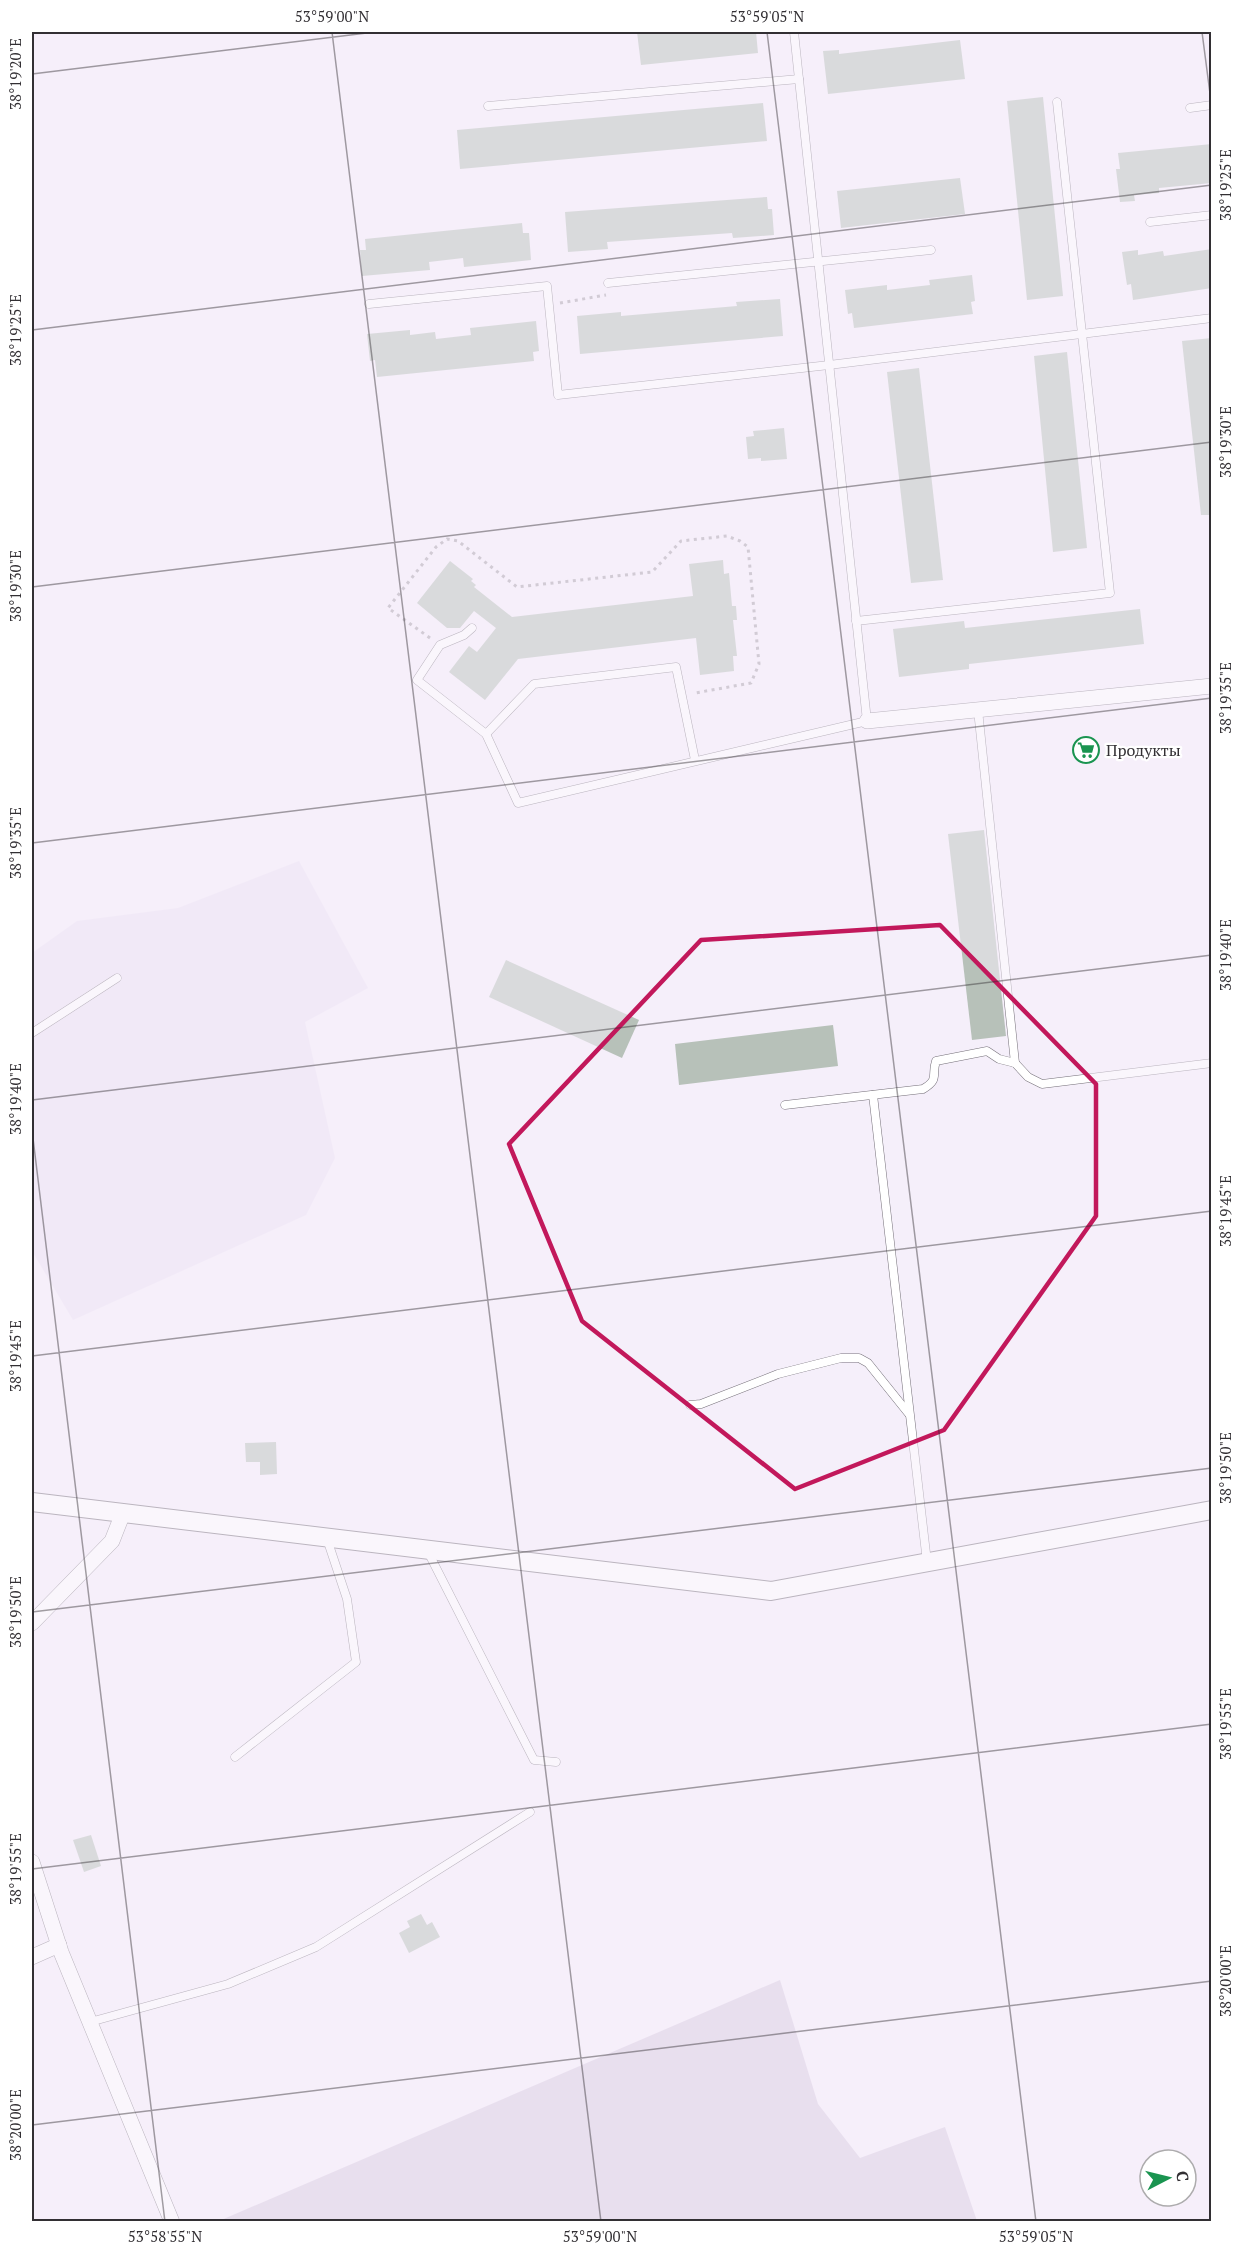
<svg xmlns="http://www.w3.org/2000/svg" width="1243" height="2253" viewBox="0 0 1243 2253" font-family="'PT Serif',serif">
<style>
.built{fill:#ece3f4}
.green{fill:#d8cce1}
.building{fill:#b7c1b9}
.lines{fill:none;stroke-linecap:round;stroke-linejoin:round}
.service-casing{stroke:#746f78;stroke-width:9}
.minor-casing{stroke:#746f78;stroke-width:16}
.tertiary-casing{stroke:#746f78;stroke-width:20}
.path{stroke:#a6a1a9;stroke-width:3;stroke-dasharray:3 4.5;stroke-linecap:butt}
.service{stroke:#fff;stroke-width:8}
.minor{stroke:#fff;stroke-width:15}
.tertiary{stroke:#fff;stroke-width:18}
.marked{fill:none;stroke:#c2185b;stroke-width:4.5;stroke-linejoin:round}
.ticks{fill:none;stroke:#322f33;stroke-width:1.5;stroke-opacity:0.45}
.labels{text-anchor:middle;stroke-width:4.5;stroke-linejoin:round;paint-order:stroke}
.poi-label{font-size:16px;fill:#322f33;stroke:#fff;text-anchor:start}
.neatline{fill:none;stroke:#322f33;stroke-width:2}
.ticks-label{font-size:15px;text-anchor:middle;fill:#322f33}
</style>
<rect width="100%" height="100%" fill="#f5effa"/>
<path class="built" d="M299,861L368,988L305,1022L335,1158L306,1215L73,1320L32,1251V953L77,921L178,908Z"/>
<path class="green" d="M780,1980L818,2104L860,2158L945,2127L977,2221H219Z"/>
<g class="building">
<path d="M637,32H756L758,53L641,65Z"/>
<path d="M960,40L965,79L828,94L823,51L839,50V54Z"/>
<path d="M1043,97L1063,296L1027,300L1007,101Z"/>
<path d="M763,103L767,141L460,169L457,130Z"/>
<path d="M1212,144V183L1159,188V193L1134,195L1135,201L1120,202L1116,169H1120L1118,153Z"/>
<path d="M960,178L965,214L841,228L837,191Z"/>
<path d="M767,197L768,209H772L774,235L733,238L732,233L607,242L608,249L568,252L565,212Z"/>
<path d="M522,223L523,233H529L531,260L464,267L463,258L429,262L430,270L362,276L360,250H366L365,239Z"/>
<path d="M1212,249V288L1133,300L1131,284L1127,285L1122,252L1138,250V255L1163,251L1164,256Z"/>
<path d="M972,275L975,301L971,302L973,314L854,328L852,313L848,314L845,290L887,285V290L930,285L929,280Z"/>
<path d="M780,299L783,336L580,354L577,316L621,312V316L737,306L736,302Z"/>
<path d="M536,321L539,351L533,352L534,361L377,377L375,360L370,361L367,334L410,330V335L435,332L436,339L471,335L470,328Z"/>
<path d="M1212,338V515H1201L1182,341Z"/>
<path d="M1067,352L1087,548L1053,552L1034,356Z"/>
<path d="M919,368L943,580L911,583L887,372Z"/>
<path d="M784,428L787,459L761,461V458L748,459L746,437L754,436L753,431Z"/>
<path d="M723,560L724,574L729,573L732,606H736L737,620H733L737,656H733L734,671L700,675L696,638L518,659L485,700L449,672L469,646L477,652L496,628L474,611L460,628H447L417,603L450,561L473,579L471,581L476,585L474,587L512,617L693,596L689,564Z"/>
<path d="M1140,609L1144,644L969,664V669L899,677L893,629L964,621L965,628Z"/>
<path d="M984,830L1006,1036L972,1040L948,834Z"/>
<path d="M506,960L639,1020L622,1058L489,997Z"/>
<path d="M833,1025L838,1066L679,1085L675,1044Z"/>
<path d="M276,1442L277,1474L260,1475V1462H246L245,1443Z"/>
<path d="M91,1835L101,1866L84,1872L73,1840Z"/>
<path d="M421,1914L427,1925L432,1922L440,1937L409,1953L399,1933L410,1927L407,1921Z"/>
</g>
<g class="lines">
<defs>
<g id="service">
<path d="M488,106L799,79"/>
<path d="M1190,108L1212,105"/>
<path d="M1150,222L1212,215"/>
<path d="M608,283L931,250"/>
<path d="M369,304L547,286L558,395L829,365L1212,318"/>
<path d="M856,621L1110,593L1057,102"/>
<path d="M472,628L464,635L440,645L417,680L486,734L518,803L867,721L794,32"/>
<path d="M978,710L1015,1063"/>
<path d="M486,734L534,684L676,667L695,760"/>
<path d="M32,1033L117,978"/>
<path d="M873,1095L927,1562"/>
<path d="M785,1105L923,1089C940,1079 931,1075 936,1061L987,1051L999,1059L1015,1063L1028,1077L1042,1084L1212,1063"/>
<path d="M690,1405L701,1404L778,1374L841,1358H859L868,1363L909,1414"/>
<path d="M427,1550L534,1760L556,1762"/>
<path d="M235,1757L356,1662L347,1599L327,1539"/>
<path d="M90,2022L228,1984L316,1947L530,1812"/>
</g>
<g id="minor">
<path d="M867,721L1212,686"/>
<path d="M32,1623L112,1541L123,1513"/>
<path d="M32,1862L61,1952L172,2222"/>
<path d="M32,1957L59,1945"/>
</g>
<path id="tertiary" d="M32,1502L771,1591L1212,1510"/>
</defs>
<use href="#service" class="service-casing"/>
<use href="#minor" class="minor-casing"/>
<use href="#tertiary" class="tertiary-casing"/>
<g class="path">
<path d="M560,303L606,295"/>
<path d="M430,638L388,608L436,547L447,539L458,541L517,587L652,572L681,541L727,536L740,541L748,547L759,664L751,683L695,693"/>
</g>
<use href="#service" class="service"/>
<use href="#minor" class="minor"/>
<use href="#tertiary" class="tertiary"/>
</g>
<path d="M0 0H1243V2253H0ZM940,925L1096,1084V1216L944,1430L795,1489L582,1321L509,1144L701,940Z" fill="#f5effa" fill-opacity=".55" fill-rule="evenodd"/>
<path class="marked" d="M940,925L1096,1084V1216L944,1430L795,1489L582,1321L509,1144L701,940Z"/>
<path class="ticks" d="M332,32L601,2222M767,32L1036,2222M1202,32L1212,109M32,74L375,32M32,330L1212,185M32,587L1212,442M32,843L1212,698M32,1100L1212,955M32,1130L165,2222M32,1356L1212,1211M32,1612L1212,1468M32,1869L1212,1724M32,2125L1212,1981"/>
<defs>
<symbol id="supermarket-ring" viewBox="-11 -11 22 22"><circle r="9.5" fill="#fff" stroke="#1a9450" stroke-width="1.5"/><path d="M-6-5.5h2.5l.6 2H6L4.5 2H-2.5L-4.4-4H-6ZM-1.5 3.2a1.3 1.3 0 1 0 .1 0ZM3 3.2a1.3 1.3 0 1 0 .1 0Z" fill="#1a9450"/></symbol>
</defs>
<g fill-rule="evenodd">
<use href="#supermarket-ring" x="1071" y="735" width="30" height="30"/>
</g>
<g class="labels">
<g class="poi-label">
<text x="1106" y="756">Продукты</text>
</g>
</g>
<rect width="1243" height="2253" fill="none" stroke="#ffffff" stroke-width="66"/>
<g transform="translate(1168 2178) rotate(83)"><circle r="28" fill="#ffffff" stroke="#adacad" stroke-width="1.5"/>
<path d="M0-4.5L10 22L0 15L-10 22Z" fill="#1a9450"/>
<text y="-9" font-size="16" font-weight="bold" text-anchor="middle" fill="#322f33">С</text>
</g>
<rect x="33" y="33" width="1177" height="2187" class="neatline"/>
<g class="ticks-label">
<text x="332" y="22">53°59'00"N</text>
<text x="767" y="22">53°59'05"N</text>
<text transform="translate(16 74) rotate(-90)" y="5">38°19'20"E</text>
<text transform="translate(1226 185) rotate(-90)" y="5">38°19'25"E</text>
<text transform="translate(16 330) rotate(-90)" y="5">38°19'25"E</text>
<text transform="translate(1226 442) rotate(-90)" y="5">38°19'30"E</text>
<text transform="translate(16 586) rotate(-90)" y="5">38°19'30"E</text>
<text transform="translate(1226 698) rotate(-90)" y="5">38°19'35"E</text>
<text transform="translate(16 843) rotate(-90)" y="5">38°19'35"E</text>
<text transform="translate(1226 955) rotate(-90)" y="5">38°19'40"E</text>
<text transform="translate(16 1099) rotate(-90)" y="5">38°19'40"E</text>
<text transform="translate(1226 1211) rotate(-90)" y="5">38°19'45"E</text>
<text transform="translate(16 1356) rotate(-90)" y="5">38°19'45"E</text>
<text transform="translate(1226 1468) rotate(-90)" y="5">38°19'50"E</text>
<text transform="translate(16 1612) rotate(-90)" y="5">38°19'50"E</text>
<text transform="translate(1226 1724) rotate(-90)" y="5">38°19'55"E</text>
<text transform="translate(16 1869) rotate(-90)" y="5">38°19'55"E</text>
<text transform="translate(1226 1981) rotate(-90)" y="5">38°20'00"E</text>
<text transform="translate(16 2125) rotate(-90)" y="5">38°20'00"E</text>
<text x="165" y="2242">53°58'55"N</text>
<text x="600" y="2242">53°59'00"N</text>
<text x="1036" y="2242">53°59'05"N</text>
</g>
</svg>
